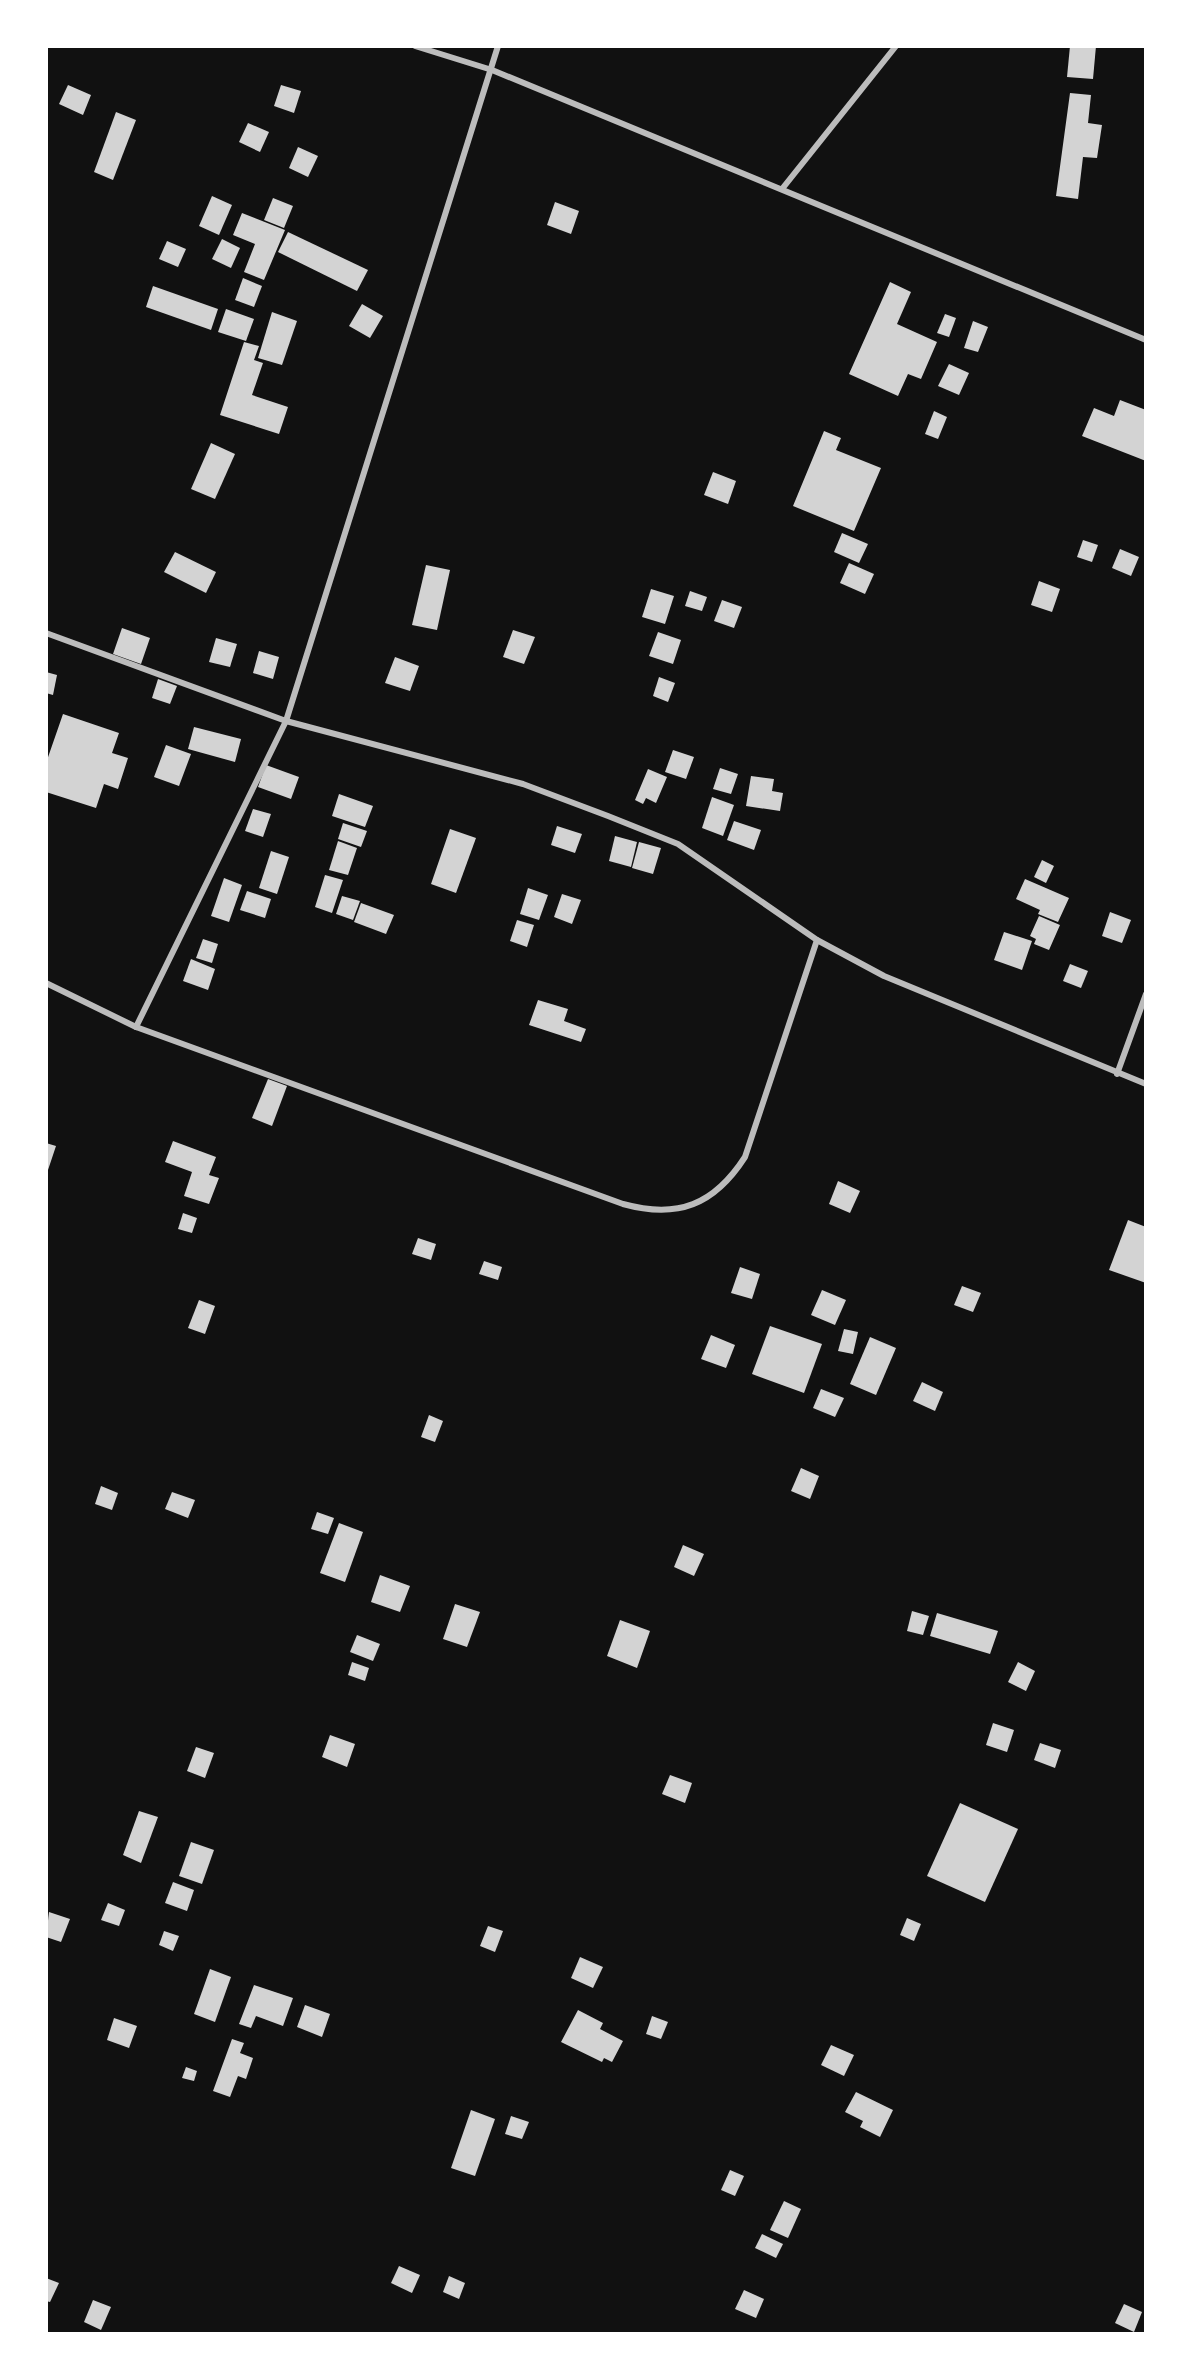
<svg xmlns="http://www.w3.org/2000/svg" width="1192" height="2380" viewBox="0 0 1192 2380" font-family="Helvetica,sans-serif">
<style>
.building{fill:#d3d3d3}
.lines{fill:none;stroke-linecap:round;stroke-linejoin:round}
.minor{stroke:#bcbcbc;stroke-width:6}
</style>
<rect width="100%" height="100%" fill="#111"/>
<g class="building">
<path d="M1070,46H1096L1093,79L1067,77Z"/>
<path d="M68,85L91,95L83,115L59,104Z"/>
<path d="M281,85L301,91L294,113L274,106Z"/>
<path d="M1070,93L1091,95L1088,123L1102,125L1097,158L1083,157L1078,199L1056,196Z"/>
<path d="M116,112L136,120L113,180L94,172Z"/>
<path d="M248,123L269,132L260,152L239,142Z"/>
<path d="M298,147L318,156L308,177L289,168Z"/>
<path d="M212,196L232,205L219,235L199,226Z"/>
<path d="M273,198L293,206L284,228L264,220Z"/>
<path d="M555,202L579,211L571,234L547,225Z"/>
<path d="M242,213L285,230L264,280L244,272L255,244L233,235Z"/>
<path d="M288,232L368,270L357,291L278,252Z"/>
<path d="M222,239L240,248L231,268L212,259Z"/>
<path d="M167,241L186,249L178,267L159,259Z"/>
<path d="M243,278L262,286L254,307L235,300Z"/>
<path d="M890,282L911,292L897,324L937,342L921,379L908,374L898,396L849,374Z"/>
<path d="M153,286L218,309L211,330L146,307Z"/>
<path d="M362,304L383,316L370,338L349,326Z"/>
<path d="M226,309L254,319L246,341L218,332Z"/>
<path d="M272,312L297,321L282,365L258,358Z"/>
<path d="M945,314L956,318L949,337L937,333Z"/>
<path d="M973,321L988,327L978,352L964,348Z"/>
<path d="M244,342L259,346L254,360L263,363L252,395L288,407L279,434L220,415Z"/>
<path d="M949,364L969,373L959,395L938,386Z"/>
<path d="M1120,400L1146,410V461L1082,436L1094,408L1114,416Z"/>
<path d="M934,411L947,417L938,439L925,434Z"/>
<path d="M824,431L841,438L836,450L881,468L854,531L793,506Z"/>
<path d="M211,443L235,454L215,499L191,489Z"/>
<path d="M713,472L736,481L728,504L704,495Z"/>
<path d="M842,533L868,544L859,563L834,552Z"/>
<path d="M1083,540L1098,545L1092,562L1077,557Z"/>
<path d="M1120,549L1139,557L1131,576L1112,568Z"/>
<path d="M175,552L216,572L206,593L164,572Z"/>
<path d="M849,563L874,574L865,594L840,583Z"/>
<path d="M426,565L450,570L437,630L412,625Z"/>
<path d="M1039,581L1060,589L1052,612L1031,605Z"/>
<path d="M651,589L674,596L665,624L642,617Z"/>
<path d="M690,591L707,597L702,611L685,606Z"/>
<path d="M722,600L742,607L734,628L714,621Z"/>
<path d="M122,628L150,638L141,664L113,654Z"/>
<path d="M513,630L535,637L524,664L503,657Z"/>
<path d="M658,632L681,640L673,664L649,656Z"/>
<path d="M216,638L237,644L230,667L209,662Z"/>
<path d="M259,651L279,657L273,679L253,673Z"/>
<path d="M395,657L419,666L410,691L385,683Z"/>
<path d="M46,672L57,675L53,695L46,693Z"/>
<path d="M659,677L675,683L668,702L653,696Z"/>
<path d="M158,679L177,686L170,704L152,698Z"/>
<path d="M63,714L119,733L112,753L128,758L118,789L104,784L96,808L46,792V763Z"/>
<path d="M194,727L241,739L235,762L188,749Z"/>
<path d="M166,745L191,754L179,786L154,777Z"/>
<path d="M673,750L694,757L686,779L665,772Z"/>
<path d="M266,765L299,777L291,799L258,787Z"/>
<path d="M720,768L738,774L731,794L713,789Z"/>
<path d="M648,769L667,777L656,803L646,798L643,804L635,800Z"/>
<path d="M751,776L774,779L772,791L783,793L780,811L746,806Z"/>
<path d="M339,794L373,806L365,827L332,816Z"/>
<path d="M712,797L734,805L723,836L702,828Z"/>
<path d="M253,809L271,814L263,837L245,831Z"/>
<path d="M734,821L761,830L754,850L727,840Z"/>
<path d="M343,823L367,831L361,847L338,839Z"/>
<path d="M557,826L582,834L575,853L551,845Z"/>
<path d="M450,829L476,838L456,893L431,884Z"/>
<path d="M615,836L637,842L631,867L609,861Z"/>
<path d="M338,841L357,848L348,875L329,870Z"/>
<path d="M639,842L661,848L653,874L632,868Z"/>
<path d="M271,851L289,857L277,894L259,888Z"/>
<path d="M1042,860L1054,866L1046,883L1034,877Z"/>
<path d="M325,875L343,880L332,913L315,907Z"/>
<path d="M224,878L242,885L229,922L211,916Z"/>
<path d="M1025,879L1069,898L1058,922L1038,914L1040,910L1016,899Z"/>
<path d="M528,888L548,895L539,920L520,914Z"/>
<path d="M247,891L271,899L265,918L240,910Z"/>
<path d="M562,894L581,900L572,924L554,917Z"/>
<path d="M342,896L360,901L353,920L336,914Z"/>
<path d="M361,903L394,915L386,934L354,922Z"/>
<path d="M1110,912L1131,920L1122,943L1102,936Z"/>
<path d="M1039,916L1060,925L1049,950L1034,944L1036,939L1030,936Z"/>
<path d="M517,920L534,925L527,947L510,941Z"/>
<path d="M1004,932L1032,941L1022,970L994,960Z"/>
<path d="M203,939L218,944L212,963L196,958Z"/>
<path d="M191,959L215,969L208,990L183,981Z"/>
<path d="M1070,964L1088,971L1081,988L1063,981Z"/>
<path d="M538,1000L568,1009L564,1021L586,1029L581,1042L529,1025Z"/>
<path d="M268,1079L287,1086L272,1126L252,1118Z"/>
<path d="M173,1141L216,1157L209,1175L219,1178L209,1204L184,1196L192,1172L165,1162Z"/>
<path d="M46,1143L56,1146L47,1173H46Z"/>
<path d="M838,1181L860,1191L850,1213L829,1204Z"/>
<path d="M183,1213L197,1218L192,1233L178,1229Z"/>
<path d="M1128,1220L1146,1227V1283L1109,1270Z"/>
<path d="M418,1238L436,1244L431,1260L412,1254Z"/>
<path d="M484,1261L502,1267L498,1280L479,1274Z"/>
<path d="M740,1267L760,1274L752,1299L731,1293Z"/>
<path d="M962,1286L981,1293L973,1312L954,1305Z"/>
<path d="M822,1290L846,1300L835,1325L811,1315Z"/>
<path d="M199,1300L215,1306L205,1334L188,1328Z"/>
<path d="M770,1326L822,1344L804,1393L752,1374Z"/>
<path d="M844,1329L858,1332L853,1354L838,1351Z"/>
<path d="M711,1335L735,1345L726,1368L701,1359Z"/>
<path d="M870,1337L896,1348L876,1395L850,1384Z"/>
<path d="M922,1382L943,1392L935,1411L913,1401Z"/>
<path d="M821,1389L844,1398L835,1417L813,1408Z"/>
<path d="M429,1415L443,1421L435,1442L421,1437Z"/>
<path d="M801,1468L819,1476L810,1499L791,1491Z"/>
<path d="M101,1486L118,1493L112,1510L95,1504Z"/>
<path d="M172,1492L195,1500L188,1518L165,1509Z"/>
<path d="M317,1512L334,1518L328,1534L311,1529Z"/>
<path d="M339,1523L363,1532L345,1582L320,1573Z"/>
<path d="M683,1545L704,1554L694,1576L674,1567Z"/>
<path d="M380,1575L410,1586L400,1612L371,1602Z"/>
<path d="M455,1604L480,1612L467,1647L443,1639Z"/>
<path d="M912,1611L929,1616L923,1635L907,1631Z"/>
<path d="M937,1613L998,1631L990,1654L930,1636Z"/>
<path d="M620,1620L650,1631L637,1668L607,1656Z"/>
<path d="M357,1635L380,1644L373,1661L350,1652Z"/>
<path d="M352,1662L369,1668L365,1681L348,1675Z"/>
<path d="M1018,1662L1035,1671L1026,1691L1008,1682Z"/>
<path d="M993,1723L1014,1730L1007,1752L986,1745Z"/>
<path d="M330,1735L355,1744L347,1767L322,1757Z"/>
<path d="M1040,1743L1061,1750L1055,1768L1034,1760Z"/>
<path d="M196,1747L214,1753L205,1778L187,1771Z"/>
<path d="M670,1775L692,1783L685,1803L662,1794Z"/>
<path d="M960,1803L1018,1829L985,1902L927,1876Z"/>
<path d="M139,1811L158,1817L141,1863L123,1855Z"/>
<path d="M191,1842L214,1850L202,1884L179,1876Z"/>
<path d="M173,1882L194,1890L187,1911L165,1903Z"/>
<path d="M108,1903L125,1910L119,1926L101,1920Z"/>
<path d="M49,1912L70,1919L61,1942L46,1937Z"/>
<path d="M907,1918L921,1924L914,1941L900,1935Z"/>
<path d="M488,1926L503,1931L495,1952L480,1946Z"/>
<path d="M164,1931L179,1936L173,1951L159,1945Z"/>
<path d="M580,1957L603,1967L593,1988L571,1978Z"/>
<path d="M210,1969L231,1977L215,2022L194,2014Z"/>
<path d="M254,1985L293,1998L283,2026L256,2016L251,2028L239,2024Z"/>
<path d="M305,2005L330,2014L322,2037L297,2027Z"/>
<path d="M578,2010L603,2023L600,2029L623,2041L612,2062L604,2058L602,2062L561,2042Z"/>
<path d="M652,2016L668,2022L661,2039L646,2034Z"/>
<path d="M114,2018L137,2026L129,2048L107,2040Z"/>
<path d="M232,2039L244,2043L240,2053L253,2058L246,2079L238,2076L230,2097L213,2091Z"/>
<path d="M831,2045L854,2055L844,2076L821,2065Z"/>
<path d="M186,2067L197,2071L194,2081L182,2078Z"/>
<path d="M856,2092L893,2110L880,2137L860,2127L863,2121L845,2112Z"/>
<path d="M471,2110L495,2119L475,2176L451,2168Z"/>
<path d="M511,2116L529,2122L522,2139L505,2134Z"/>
<path d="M730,2170L744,2176L735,2196L721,2190Z"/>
<path d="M784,2201L801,2209L788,2238L770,2230Z"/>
<path d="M762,2234L783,2244L776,2258L755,2248Z"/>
<path d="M399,2266L420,2275L412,2293L391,2283Z"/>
<path d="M449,2276L465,2283L459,2299L443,2292Z"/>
<path d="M46,2278L59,2283L50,2302L46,2301Z"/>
<path d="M744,2290L764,2299L756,2318L735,2309Z"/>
<path d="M93,2300L111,2307L101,2330L84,2322Z"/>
<path d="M1124,2304L1142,2312L1134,2332L1115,2323Z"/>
</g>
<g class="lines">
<g class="minor">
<path d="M415,46L492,70L1146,340"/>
<path d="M782,189L896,46"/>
<path d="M46,633L286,721L523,784L608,816L678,844L817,940L884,976L1146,1084"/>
<path d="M46,983L136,1027L623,1204C678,1219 714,1205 745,1157L817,940"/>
<path d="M136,1027L286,721L498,46"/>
<path d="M1117,1074L1146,994"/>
</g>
</g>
<rect width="1192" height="2380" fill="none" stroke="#ffffff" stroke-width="96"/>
</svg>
